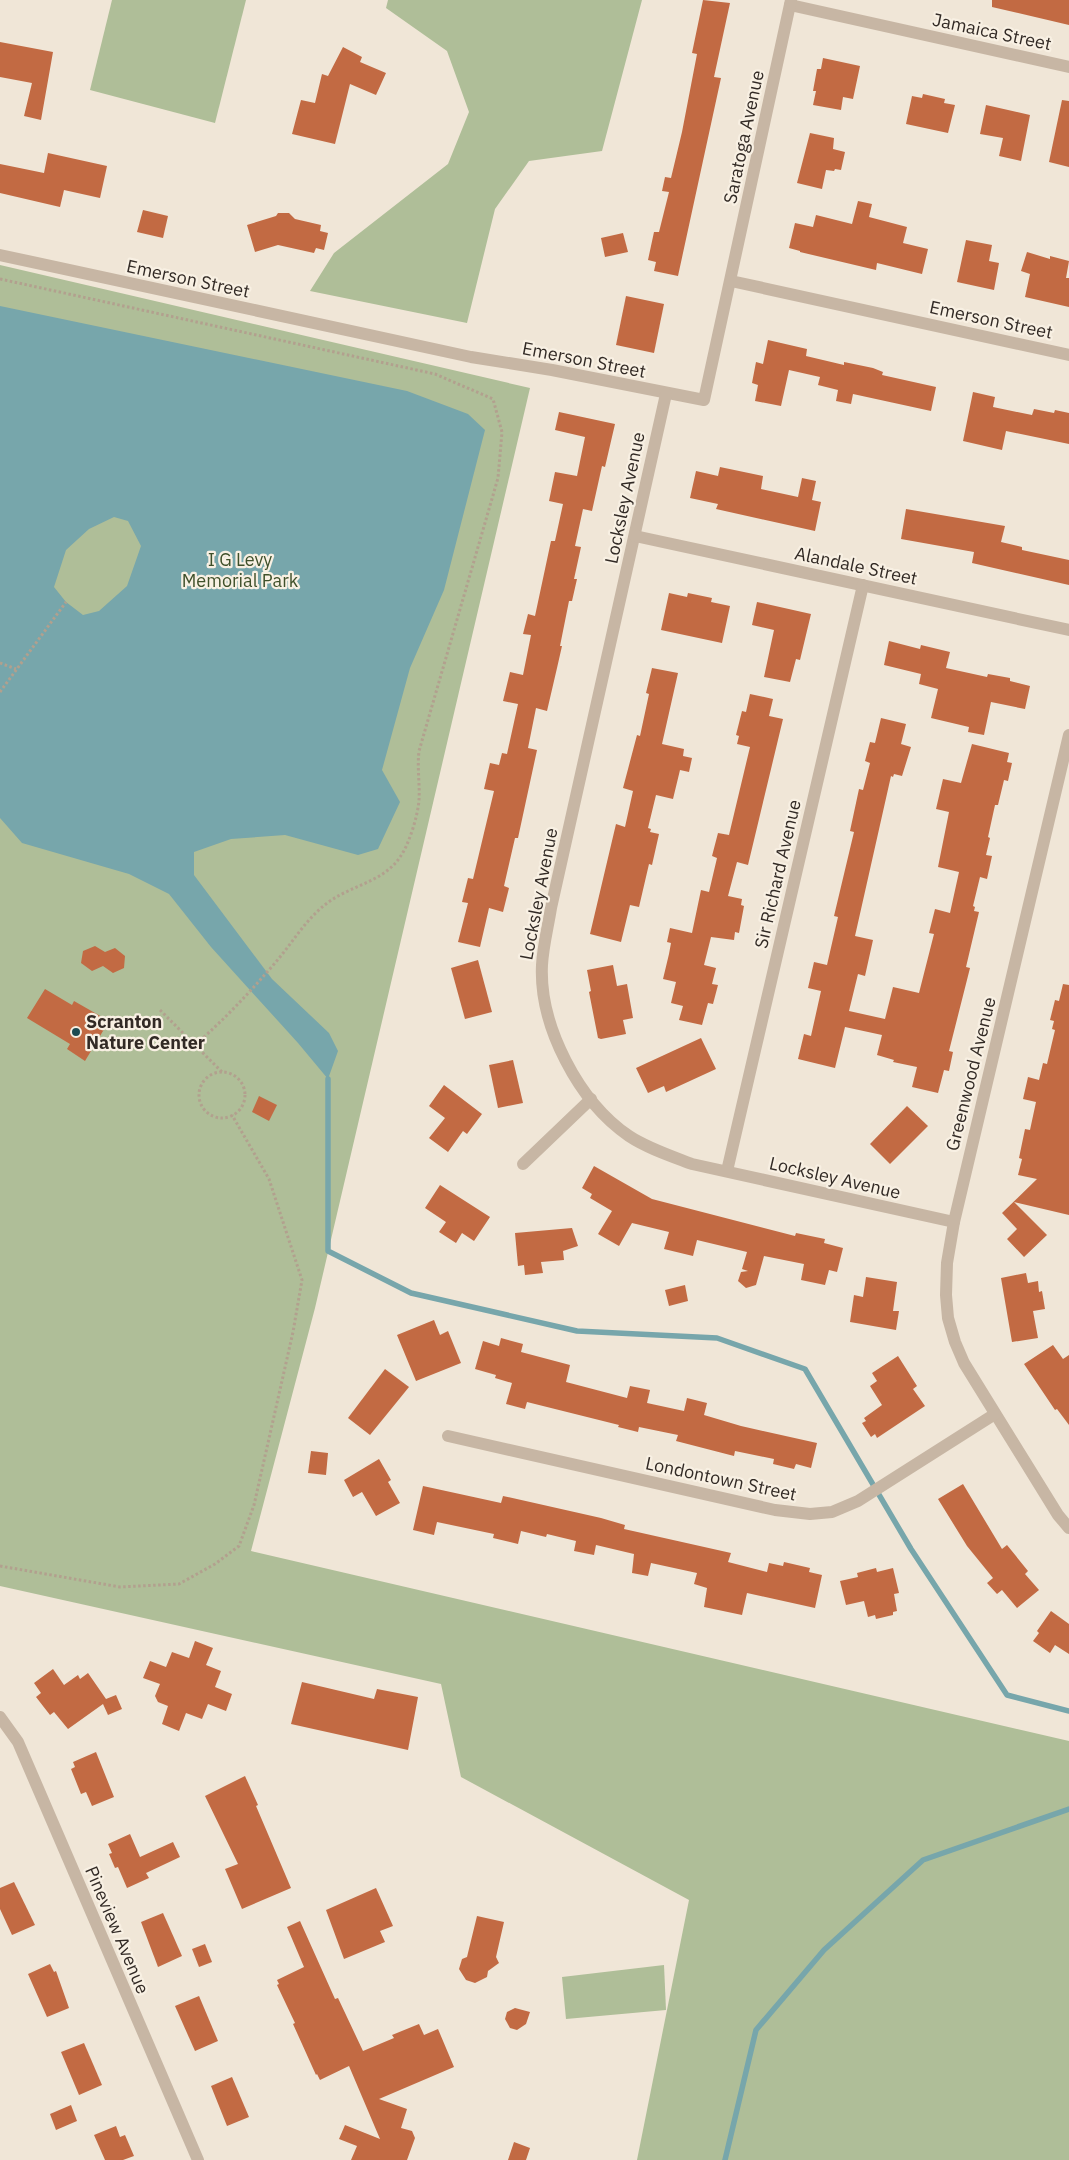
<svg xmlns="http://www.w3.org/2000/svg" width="1069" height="2160" viewBox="0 0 1069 2160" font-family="'IBM Plex Sans',sans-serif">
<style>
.green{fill:#afbe98}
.water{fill:#77a6ab;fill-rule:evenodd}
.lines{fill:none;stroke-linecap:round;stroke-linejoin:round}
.stream{stroke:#77a6ab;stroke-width:5.5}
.building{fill:#c26a43}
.path{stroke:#b2a08e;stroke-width:3;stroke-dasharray:2.5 2.5;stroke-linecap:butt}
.street{stroke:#c7b6a4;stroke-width:12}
.poi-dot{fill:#1d4b52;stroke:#f8f0e3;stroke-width:2}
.labels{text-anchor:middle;stroke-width:4.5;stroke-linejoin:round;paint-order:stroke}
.street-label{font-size:18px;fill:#322a25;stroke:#f8f0e3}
.park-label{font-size:18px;fill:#3f502a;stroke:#f8f0e3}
.poi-label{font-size:18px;font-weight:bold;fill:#322a25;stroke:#f8f0e3;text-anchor:start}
</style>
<rect width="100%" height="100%" fill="#f0e6d7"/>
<g class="green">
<path d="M112,0H246L215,123L90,90Z"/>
<path d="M388,0H642L602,151L529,161L495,209L467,323L310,291L334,253L448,164L469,112L447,51L386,8Z"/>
<path d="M0,265L530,388L315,1308L251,1551L1069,1741V2160H637L689,1900L461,1777L441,1684L0,1586Z"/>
<path d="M664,1965L666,2010L566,2019L562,1977Z"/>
</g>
<path class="water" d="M0,306L407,391L468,414L485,430L444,590L410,668L382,770L400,802L378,849L358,855L285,835L231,839L194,852V875L272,979L329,1033L338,1051L328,1079L298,1043L211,947L169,894L129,874L22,843L0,818ZM114,517L128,521L141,546L127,586L99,611L83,615L66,602L54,587L66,550L89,529Z"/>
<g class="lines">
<g class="stream">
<path d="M328,1079V1251L411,1293L577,1331L717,1338L805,1369L911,1549L1007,1695L1069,1711"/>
<path d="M725,2160L756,2030L824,1950L923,1860L1069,1809"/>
</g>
</g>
<g class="building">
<path d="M703,0L730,3L714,77L721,78L678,276L654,271L656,262L648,260L654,232H659L669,192L662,191L665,177L671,178L682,132L697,54L692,53Z"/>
<path d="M992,0H1069V25L992,7Z"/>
<path d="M0,42L53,52L41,120L24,116L32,83L0,77Z"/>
<path d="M343,47L362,57L360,62L386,73L376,95L350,84L335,144L292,134L301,100L315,103L322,74L328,76Z"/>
<path d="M823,58L860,66L853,99L843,97L841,110L813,105L816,91H813L817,69H821Z"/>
<path d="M923,94L945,99L944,103L955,105L948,133L906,124L912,96L922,98Z"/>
<path d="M1062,100L1069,101V167L1049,162Z"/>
<path d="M986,105L1030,115L1021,161L999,156L1003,138L980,134Z"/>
<path d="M810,133L834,138L833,149L845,152L841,170L835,169L834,171L826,170L822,189L797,183Z"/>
<path d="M48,153L107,166L100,198L64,190L60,207L0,193V164L44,173Z"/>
<path d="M858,201L872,204L869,217L907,227L903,243L928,249L922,274L877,263L876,270L800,252V251L789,248L795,223L813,227L816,215L852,224Z"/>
<path d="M143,210L168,216L163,238L137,232Z"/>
<path d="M278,213H289L295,219L321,225L320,231L328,233L324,250L316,248L314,253L278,245L255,252L247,225L276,216Z"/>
<path d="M623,233L628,252L605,257L601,238Z"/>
<path d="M966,240L992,245L989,261L999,263L994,290L957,282Z"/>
<path d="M1027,252L1050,259V256L1069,261L1066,278H1069V307L1025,297L1030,274L1021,271Z"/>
<path d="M626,296L664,304L654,353L616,345Z"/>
<path d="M768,340L807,349L806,356L844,365V362L873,368L883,372L882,375L936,387L931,411L853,394L851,404L836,401L838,390L818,385L820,377L789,370L781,406L755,401L758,385L752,383L756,362L763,364Z"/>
<path d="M973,392L995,397L993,407L1032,415L1034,409L1054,413L1055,410L1069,413V444L1006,431L1002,450L963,441Z"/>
<path d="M559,412L615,424L605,467L602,466L592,511L583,509L575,546L581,547L574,579H577L572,601H569L560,646H562L557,668L547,711L536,708L528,748L537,750L518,838H515L504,886L509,888L503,912L489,908L480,947L458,942L468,903L462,902L468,878L473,879L494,791L484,789L490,763L499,765L502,753L507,754L518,704L503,701L510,672L523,675L531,635L523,634L528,614L535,616L551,541H555L563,504L549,501L555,472L577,476L585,437L555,430Z"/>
<path d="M720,467L763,476L761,489L798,497L802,478L816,481L812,500L821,502L815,531L716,509L718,504L690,498L696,471L718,476Z"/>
<path d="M906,509L1005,526L1001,542L1022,547V550L1069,560V585L972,563L974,552L901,539Z"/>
<path d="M669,593L687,597L688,593L712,598L711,602L730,606L722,643L661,630Z"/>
<path d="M757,602L811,614L800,660L796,659L790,682L764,677L774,630L752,625Z"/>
<path d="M889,641L920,649L921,645L950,652L946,668L987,677L988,674L1010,678V681L1030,686L1025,709L991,702L984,735L968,732L969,727L931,718L938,689L919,684L921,674L884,665Z"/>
<path d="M652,668L678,673L662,744L684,749L683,756L692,758L689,772L680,770L673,799L656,795L648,828L651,829L650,832L659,834L652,865L649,864L639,907L630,905L621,942L590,934L616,824L625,827L633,791L623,788L637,735L640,736L649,694L646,693Z"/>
<path d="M750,694L773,699L769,716L783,719L748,865L737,862L728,896L742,899L741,905L744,906L739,933L735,932L734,940L711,937L704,965L716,968L712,984L718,985L713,1004L708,1003L702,1025L679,1020L683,1006L671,1003L676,982L663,979L669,954H671H669L671,943L667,942L670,928L692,933L701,890L709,892L717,858L712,856L718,833L729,835L750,747L737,744L739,736L736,735L742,711L746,712Z"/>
<path d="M881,718L906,724L901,744L911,747L902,776L894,774L893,777L891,776L855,936L873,940L865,976L858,974L849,1011L885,1019L893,987L919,993L934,934L929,933L935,909L950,913L959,872L938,867L949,812L936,809L943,779L961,783L972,744L1009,753L1007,762L1012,763L1008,781L1004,780L998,805H995L988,837L990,838L986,855L992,856L987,879L980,877L973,906L975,907L974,911L979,912L966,967L970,968L949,1051L953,1052L949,1071L944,1070L938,1093L912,1087L917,1067L893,1062L894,1060L877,1055L882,1035L845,1027L835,1068L798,1059L804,1034L811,1036L821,991L808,988L814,962L827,965L838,917L834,916L854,832L850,831L859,789L863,790L870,763L865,761L870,742L875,743Z"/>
<path d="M95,946L105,952L115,948L125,956L124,968L113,973L103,966L92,971L81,963L83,951Z"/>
<path d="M478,960L492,1012L465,1019L451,968Z"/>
<path d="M613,965L617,986L627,984L633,1018L623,1020L626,1034L601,1039L598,1038L589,992L591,991L587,970Z"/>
<path d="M1063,984L1069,985V1215L1014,1202L1047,1235L1024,1257L1007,1239L1017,1229L1002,1213L1037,1179L1018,1175L1022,1159L1019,1158L1025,1129L1030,1130L1036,1102L1023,1099L1028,1077L1039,1080L1043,1063L1047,1064L1055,1030L1052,1029L1054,1021L1050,1020L1055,1000L1059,1001Z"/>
<path d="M45,989L72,1005L74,1001L109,1021L85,1061L67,1049L70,1044L27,1018Z"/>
<path d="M701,1038L716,1069L666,1092L664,1086L648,1093L636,1068Z"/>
<path d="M513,1060L523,1103L498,1108L489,1065Z"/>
<path d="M444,1085L482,1114L467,1134L463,1131L448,1152L429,1138L445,1118L429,1106Z"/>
<path d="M259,1096L277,1105L269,1121L252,1112Z"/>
<path d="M907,1106L928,1126L890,1164L870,1144Z"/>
<path d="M594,1166L652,1199L795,1236L796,1233L825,1239L824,1243L843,1248L837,1272L829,1270L825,1285L801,1280L804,1264L764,1256L756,1285L746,1288L738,1281L741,1272L748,1271L742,1269L747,1252L697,1240L693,1256L664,1249L669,1232L632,1223L619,1246L598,1234L612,1211L590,1198L592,1194L582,1188Z"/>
<path d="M440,1185L490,1217L474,1241L462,1233L456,1243L439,1232L446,1222L425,1208Z"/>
<path d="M572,1228L578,1246L563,1251L564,1260L541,1262L543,1273L525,1275L524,1265L518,1266L515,1233Z"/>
<path d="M1026,1273L1028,1283L1038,1281L1039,1292L1042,1291L1045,1309L1033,1311L1038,1338L1012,1342L1001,1278Z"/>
<path d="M866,1277L897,1282L893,1311H899L896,1330L850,1322L854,1295L863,1297Z"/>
<path d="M685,1285L688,1301L669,1306L665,1290Z"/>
<path d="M434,1320L440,1335L448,1331L461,1363L416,1381L397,1335Z"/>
<path d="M501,1338L523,1344L521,1352L570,1365L566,1382L627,1398L630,1386L650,1390L647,1403L684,1411L687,1398L707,1403L704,1415L741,1426L817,1443L811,1468L796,1464L794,1469L773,1464L774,1459L735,1451L734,1456L676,1441L678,1435L639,1427L638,1432L618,1427L619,1425L527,1402L525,1409L506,1404L512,1383L495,1378L496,1375L475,1369L483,1341L499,1346Z"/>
<path d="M1053,1345L1063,1359L1069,1355V1425L1057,1409L1055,1410L1024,1364Z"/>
<path d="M898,1356L917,1386L913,1389L925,1406L877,1438L875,1434L871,1437L862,1423L866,1421L864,1418L882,1405L870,1386L877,1381L872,1373Z"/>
<path d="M385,1369L409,1387L370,1435L348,1418Z"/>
<path d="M311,1451L328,1453L326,1475L308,1473Z"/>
<path d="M379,1459L391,1480L388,1482L400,1503L376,1516L362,1492L353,1497L344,1480Z"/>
<path d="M963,1484L1002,1549L1007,1545L1028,1571L1025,1574L1039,1590L1017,1608L1002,1590L997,1594L987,1583L993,1578L967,1546L938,1499Z"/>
<path d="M423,1486L501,1503L503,1496L601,1518L625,1525L624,1529L731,1553L728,1562L767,1572L769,1563L783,1566L784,1562L810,1568L809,1572L822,1575L815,1608L747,1593L742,1615L704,1607L707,1588L694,1584L697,1573L651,1563L648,1576L632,1573L634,1554L596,1545L594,1555L574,1551L576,1541L547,1534L546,1537L521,1531L518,1544L493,1538L494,1534L437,1522L434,1535L413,1530Z"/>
<path d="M876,1568L877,1572L893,1568L899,1593L894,1594L897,1611L893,1612V1615L876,1619L875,1615L868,1617L864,1601L846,1605L840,1581L858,1577L857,1573Z"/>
<path d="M1051,1611L1069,1624V1654L1055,1645L1050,1653L1033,1641L1039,1633L1037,1631Z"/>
<path d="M195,1641L213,1648L206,1665L221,1671L215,1687L232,1694L226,1711L208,1704L202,1719L186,1713L179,1731L162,1724L168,1706L158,1702L155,1696L160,1684L143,1678L150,1661L166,1667L172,1652L189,1658Z"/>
<path d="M53,1669L64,1685L78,1675L80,1679L88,1673L106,1699L116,1695L122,1709L108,1715L103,1704L68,1729L54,1712L50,1715L36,1697L41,1693L34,1683Z"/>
<path d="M302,1682L374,1699L377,1689L418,1697L408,1750L291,1724Z"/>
<path d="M96,1752L114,1797L92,1806L86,1792L81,1794L71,1769L75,1767L73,1762Z"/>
<path d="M245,1776L258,1805L256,1806L291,1888L242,1909L225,1869L238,1864L205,1796Z"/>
<path d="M130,1834L140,1857L173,1842L180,1857L146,1873L149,1878L127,1888L118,1867L115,1868L109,1854L112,1853L108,1844Z"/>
<path d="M14,1882L35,1925L12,1935L0,1909V1888Z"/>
<path d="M376,1888L393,1926L380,1931L385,1942L344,1959L326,1910Z"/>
<path d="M163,1913L182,1956L158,1967L141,1922Z"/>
<path d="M477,1916L504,1922L496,1957L499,1963L488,1971L487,1977L475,1983L466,1980L459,1969L462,1959L467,1957Z"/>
<path d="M300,1921L335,1999L338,1998L363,2051L394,2038L392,2035L419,2024L424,2035L438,2029L454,2067L379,2099L407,2109L401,2128L412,2131L415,2138L407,2160H351L357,2146L339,2139L345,2125L380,2139L349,2066L320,2080L317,2074L316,2075L293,2024L295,2023L277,1985L279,1984L277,1980L304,1967L287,1927Z"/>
<path d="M205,1944L212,1962L199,1967L192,1949Z"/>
<path d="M50,1964L54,1972L56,1971L69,2008L47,2017L28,1974Z"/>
<path d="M199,1996L218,2041L195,2051L175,2006Z"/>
<path d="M515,2008L530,2012L526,2024L517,2030L510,2028L505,2019L507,2012Z"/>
<path d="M84,2043L102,2085L79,2095L61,2052Z"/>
<path d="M232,2077L249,2117L227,2126L211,2086Z"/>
<path d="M71,2105L77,2121L56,2130L50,2114Z"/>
<path d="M116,2126L120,2137L125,2135L134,2156L123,2160H105L94,2135Z"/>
<path d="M514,2142L530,2148L526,2160H508Z"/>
</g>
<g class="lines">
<g class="path">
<path d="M0,279L435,374L493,399L502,432L498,478L419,751C417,768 420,784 419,800C418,815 409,845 400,857C385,880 355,885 333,899C308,915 294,941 275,963C250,992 225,1019 196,1044"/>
<path d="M0,663L16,669"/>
<path d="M0,692L66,602"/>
<path d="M160,1010L222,1072"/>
<circle cx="222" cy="1095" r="23"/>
<path d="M0,1566L120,1587L179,1584L215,1564L239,1546L254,1505L293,1332L302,1280L269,1179L232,1115"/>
</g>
<g class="street">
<path d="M790,5L1069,67"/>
<path d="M0,255L471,357L552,370L704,400L791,0"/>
<path d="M731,281L1069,355"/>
<path d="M666,394L551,908C548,927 543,946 542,965C539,1026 579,1102 629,1136C647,1148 671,1156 692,1164L954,1222"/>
<path d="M635,536L1069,630"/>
<path d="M1069,735L954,1222L947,1263L946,1295L948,1318L955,1342L964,1363L1058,1515L1069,1528"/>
<path d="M523,1164L591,1099"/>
<path d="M727,1171L863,585"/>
<path d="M448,1436L775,1510L810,1514L832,1512L858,1501L995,1414"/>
<path d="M0,1717L18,1742L198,2160"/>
</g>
</g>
<circle class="poi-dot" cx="76" cy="1032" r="5"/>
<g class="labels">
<g class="street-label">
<text transform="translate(992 32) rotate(12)" y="6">Jamaica Street</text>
<text transform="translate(744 137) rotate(-78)" y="6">Saratoga Avenue</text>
<text transform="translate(188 279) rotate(12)" y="6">Emerson Street</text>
<text transform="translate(991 320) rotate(12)" y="6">Emerson Street</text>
<text transform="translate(584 360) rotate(11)" y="6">Emerson Street</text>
<text transform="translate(625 498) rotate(-78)" y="6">Locksley Avenue</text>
<text transform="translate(856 566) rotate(12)" y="6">Alandale Street</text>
<text transform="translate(778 874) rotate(-77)" y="6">Sir Richard Avenue</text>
<text transform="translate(539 894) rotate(-79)" y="6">Locksley Avenue</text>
<text transform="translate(971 1074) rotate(-76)" y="6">Greenwood Avenue</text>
<text transform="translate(835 1178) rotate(13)" y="6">Locksley Avenue</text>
<text transform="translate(721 1479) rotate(12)" y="6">Londontown Street</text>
<text transform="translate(117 1930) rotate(67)" y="6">Pineview Avenue</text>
</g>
<g class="park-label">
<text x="240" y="566">I G Levy<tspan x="240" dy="21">Memorial Park</tspan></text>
</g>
<g class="poi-label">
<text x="86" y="1028">Scranton<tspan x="86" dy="21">Nature Center</tspan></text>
</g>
</g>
</svg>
